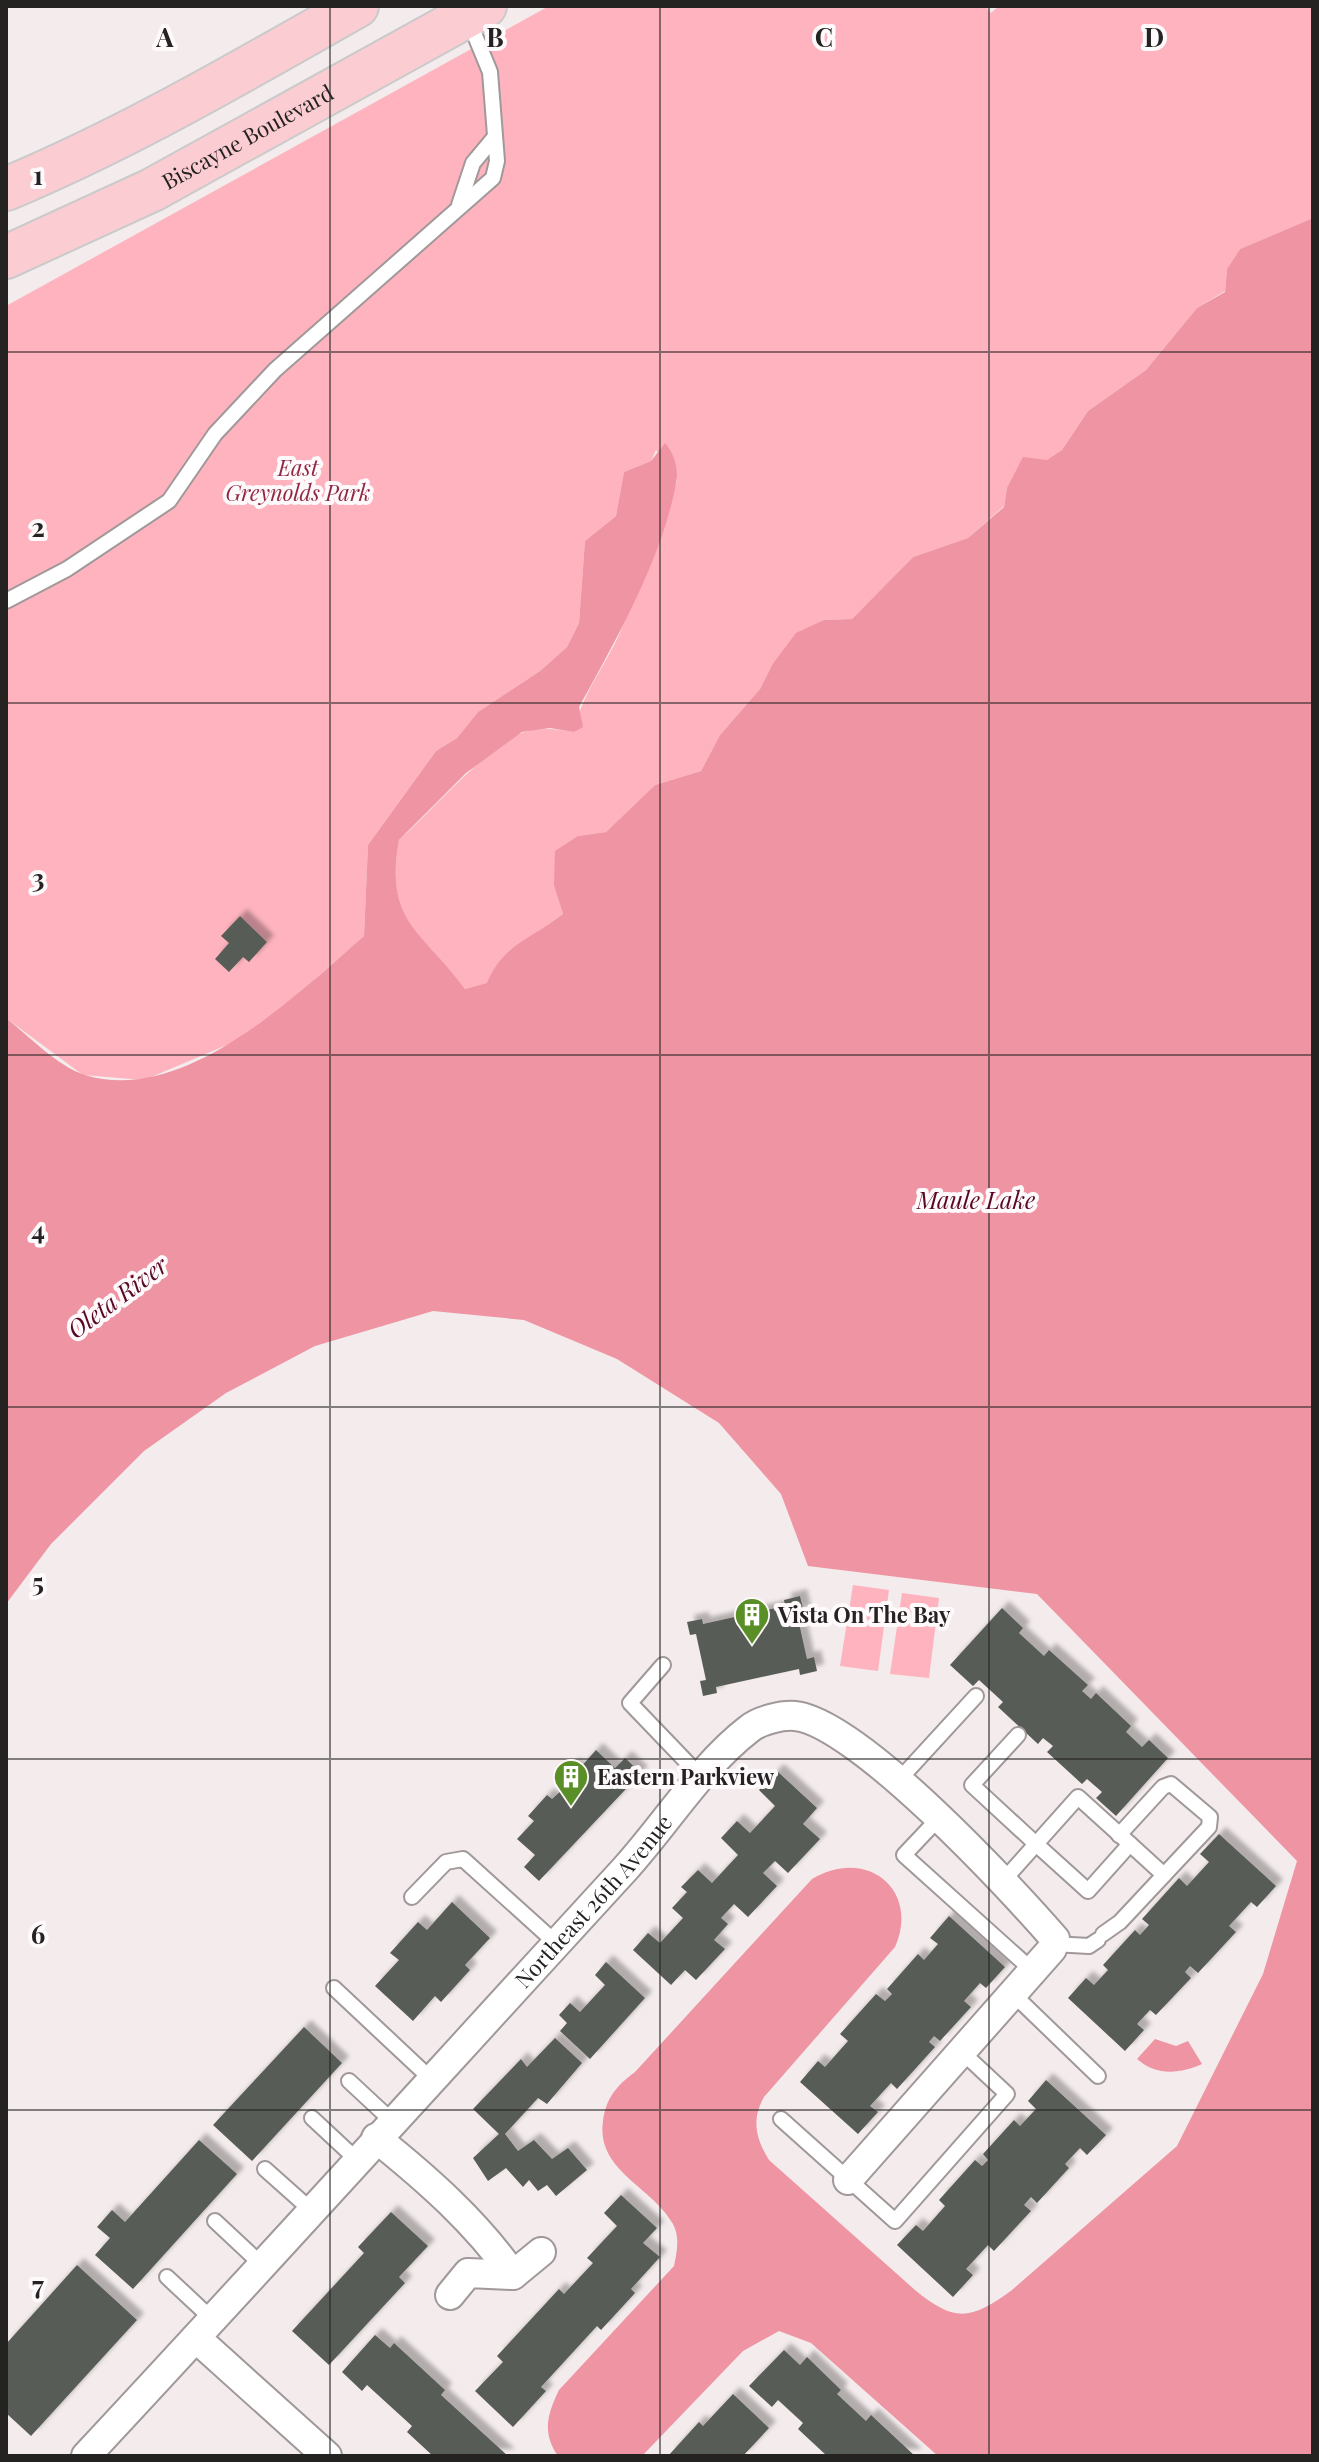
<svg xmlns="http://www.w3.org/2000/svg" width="1319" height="2462" viewBox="0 0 1319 2462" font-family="'Playfair Display',serif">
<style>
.green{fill:#feb3be}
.water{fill:#ef94a3}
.building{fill:#585c56;filter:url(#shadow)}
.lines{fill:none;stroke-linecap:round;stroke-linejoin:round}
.lane-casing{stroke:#a09899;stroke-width:18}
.street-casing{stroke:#a09899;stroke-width:32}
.primary-casing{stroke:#cbcaca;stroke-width:46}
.lane{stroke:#fff;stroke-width:14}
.street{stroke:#fff;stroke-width:28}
.primary{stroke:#fbcdd3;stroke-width:42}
.grid{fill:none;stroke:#252222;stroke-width:2;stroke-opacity:0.55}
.labels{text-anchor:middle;stroke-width:8;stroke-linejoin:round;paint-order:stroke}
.street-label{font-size:22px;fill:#252222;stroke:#fef9fa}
.park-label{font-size:22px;font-style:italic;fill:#912843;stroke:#fef9fa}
.poi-label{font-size:22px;font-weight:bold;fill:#252222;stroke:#fef9fa;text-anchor:start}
.water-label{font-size:24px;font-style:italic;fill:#590722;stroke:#fef9fa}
.grid-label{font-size:26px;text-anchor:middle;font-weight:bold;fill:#252222;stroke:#fef9fa;stroke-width:8;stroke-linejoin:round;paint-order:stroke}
</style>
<defs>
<filter id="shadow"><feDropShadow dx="7" dy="-7" stdDeviation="2" flood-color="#0004"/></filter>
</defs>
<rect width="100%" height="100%" fill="#f3ebec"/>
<g class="green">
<path d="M549,6H985L991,13L999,6H1313V218L1240,249L1227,269L1225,291L1197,308L1146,370L1088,411L1062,450L1007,488L1004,506L968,538L913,557L852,619L824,620L772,665L760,689L720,735L701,771L655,785L606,832L578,836L554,886L563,914C535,937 502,946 488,983L465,989C422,930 384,924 399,840C428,815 492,741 525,732C542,727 557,729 574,732C581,696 603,669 618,637C641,585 660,534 677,480L656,450L651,461L624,472L616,516L585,541L579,623L567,647L540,671L478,712L457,738L436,751L368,845L364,936L267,1021L234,1042L144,1080L83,1075L6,1018V306Z"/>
<path d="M853,1585L889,1590L878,1671L840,1666Z"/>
<path d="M902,1593L939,1598L929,1678L890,1674Z"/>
</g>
<g class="water">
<path d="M1313,218V2456H938L811,2343L779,2331L743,2351L642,2456H558C542,2433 547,2415 559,2390L674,2266C677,2252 680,2237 673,2224C652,2186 596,2171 603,2121C606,2098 617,2085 635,2072L812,1879C868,1846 920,1891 895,1947L764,2097C751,2120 756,2139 769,2160L915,2290C955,2323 971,2320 1012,2290L1177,2146L1263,1974L1297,1861L1037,1594L808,1566L781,1494L719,1423L617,1359L524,1320L433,1311L315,1346L226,1393L144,1451L51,1544L6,1604V1018C29,1036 57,1066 85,1075C184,1106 296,995 364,936L368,845L436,751L457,738L478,712L540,671L567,647L579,623L585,541L616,516L624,472L651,461L665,443C674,453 679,469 676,483C663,557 615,642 579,707L583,727L574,732L550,728L522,732L466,773L399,840C384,923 422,930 465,989L487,983C503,944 533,938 563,914L554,886L555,851L578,836L606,832L655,785L701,771L720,735L760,689L772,665L796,633L824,620L852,619L913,557L968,538L1004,507L1007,488L1023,457L1047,460L1062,450L1088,411L1146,370L1197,308L1225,292L1227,269L1240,249Z"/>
<path d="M1155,2039L1176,2046L1188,2041L1202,2064C1180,2074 1156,2076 1137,2059Z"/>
</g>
<g class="building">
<path d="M240,916L267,942L249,962L243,957L229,972L215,959L229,943L221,936Z"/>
<path d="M800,1596L804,1613L797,1614L807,1659L814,1657L817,1671L800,1675L799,1669L716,1687L717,1693L703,1696L700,1681L706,1680L696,1634L690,1635L687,1622L702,1619L703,1624L785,1606L784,1600Z"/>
<path d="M1002,1608L1023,1628L1019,1633L1044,1656L1049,1650L1088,1685L1082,1691L1091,1699L1096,1693L1131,1726L1126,1732L1142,1747L1149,1740L1168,1758L1116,1816L1096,1798L1102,1792L1087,1779L1082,1784L1047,1752L1053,1746L1043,1738L1038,1744L998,1707L1003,1702L979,1680L973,1686L950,1665Z"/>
<path d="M596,1750L615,1768L625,1758L641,1773L539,1881L524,1867L535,1855L517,1839L534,1821L528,1816L547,1795L552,1799L562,1790L555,1784L573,1765L579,1769Z"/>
<path d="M777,1771L817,1808L803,1824L820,1839L788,1873L775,1861L763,1873L777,1886L748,1917L734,1904L721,1918L728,1924L714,1940L725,1949L696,1980L685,1970L671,1985L633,1950L648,1933L660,1943L683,1918L672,1908L687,1892L681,1887L698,1870L712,1883L738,1855L721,1838L737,1821L750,1833L775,1806L759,1790Z"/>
<path d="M1219,1834L1276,1886L1257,1907L1251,1902L1229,1926L1236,1932L1198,1973L1190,1966L1185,1972L1191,1978L1156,2015L1150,2010L1137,2024L1144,2030L1125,2051L1068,1998L1086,1978L1094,1985L1108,1970L1103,1965L1135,1930L1140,1935L1149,1925L1142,1919L1179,1878L1187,1886L1209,1862L1200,1854Z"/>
<path d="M452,1902L490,1938L465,1965L470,1970L441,2002L435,1996L413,2021L375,1986L399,1960L390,1953L418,1922L427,1930Z"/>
<path d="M949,1916L1005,1967L986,1988L980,1983L964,2001L971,2007L940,2041L934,2036L929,2042L935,2047L897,2089L891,2083L870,2106L878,2112L858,2134L800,2082L818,2061L825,2067L848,2041L840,2034L876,1994L885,2001L892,1994L887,1989L918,1954L924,1960L938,1944L930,1938Z"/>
<path d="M606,1962L645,1998L590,2059L560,2031L567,2023L559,2015L570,2003L580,2012L605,1985L595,1975Z"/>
<path d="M304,2027L342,2063L252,2161L213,2125Z"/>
<path d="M555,2038L582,2063L547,2104L538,2098L505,2134L518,2151L534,2140L552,2159L568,2148L587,2170L556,2196L547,2185L538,2191L529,2180L523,2187L506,2168L488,2181L473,2158L499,2134L473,2109L521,2059L527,2067Z"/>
<path d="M1046,2080L1106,2135L1087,2155L1080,2148L1065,2164L1069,2168L1037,2203L1031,2197L1024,2205L1031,2211L994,2251L988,2245L966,2269L973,2275L953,2297L897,2245L916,2225L923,2231L945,2206L939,2200L975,2160L982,2166L988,2160L983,2154L1014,2120L1020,2126L1036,2109L1028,2101Z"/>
<path d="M199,2140L237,2174L133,2289L95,2255L110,2238L97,2227L112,2210L125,2222Z"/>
<path d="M621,2195L657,2228L643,2243L660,2257L631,2289L635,2293L601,2330L597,2326L541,2387L546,2391L513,2427L475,2391L503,2362L497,2356L559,2289L564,2294L593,2263L587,2258L617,2226L604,2213Z"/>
<path d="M391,2212L428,2246L399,2277L405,2283L329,2365L292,2331L364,2253L358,2247Z"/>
<path d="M77,2265L137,2320L31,2436L6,2413V2344Z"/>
<path d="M375,2335L390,2348L394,2343L445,2390L441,2395L508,2456H433L407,2432L412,2426L367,2385L362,2391L342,2372Z"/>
<path d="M784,2350L800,2365L807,2357L841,2390L837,2394L866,2421L871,2415L915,2456H827L798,2429L803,2423L778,2400L772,2407L749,2386Z"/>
<path d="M733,2394L769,2428L743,2456H668L699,2422L703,2426Z"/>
</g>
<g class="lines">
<defs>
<g id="lane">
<path d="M459,205L473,163L493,139"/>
<path d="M6,601L67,569L169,501L215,434L275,370L493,178L497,161L490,72L469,21"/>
<path d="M663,1665L630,1703L702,1778"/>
<path d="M898,1781L976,1696"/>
<path d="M938,1819L904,1855L1033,1971"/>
<path d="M1119,1835L1163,1787L1171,1784L1210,1817L1209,1827L1164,1875L1130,1844"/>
<path d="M1003,1881L1036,1844L1088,1891L1130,1844L1078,1797L1036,1844L972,1785L1018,1735"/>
<path d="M412,1897L446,1862L463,1859L556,1943"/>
<path d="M1103,1934L1120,1922L1164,1875"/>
<path d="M1053,1944L1089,1946L1098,1940"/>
<path d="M334,1988L431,2079"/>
<path d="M1013,1994L1098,2076"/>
<path d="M349,2081L392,2121"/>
<path d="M312,2118L357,2160"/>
<path d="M781,2119L895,2221L1007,2094L962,2052"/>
<path d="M265,2169L311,2210"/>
<path d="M215,2221L262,2265"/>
<path d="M167,2277L213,2320"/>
</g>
<g id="street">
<path d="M376,2138C427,2179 476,2222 513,2275"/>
<path d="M450,2295L468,2273L513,2275L541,2252"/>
<path d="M196,2338L327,2456"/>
<path id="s1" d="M86,2456C267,2262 445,2065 625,1869C666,1824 701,1766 749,1729C760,1720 782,1715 795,1716C857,1722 1011,1888 1055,1939L1052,1949L848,2180"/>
</g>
<g id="primary">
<path d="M6,189C128,138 242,71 357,6"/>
<path id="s2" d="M6,257L152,190L485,6"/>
</g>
</defs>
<use href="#lane" class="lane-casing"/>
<use href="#street" class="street-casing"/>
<use href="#primary" class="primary-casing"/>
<use href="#lane" class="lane"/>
<use href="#street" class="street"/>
<use href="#primary" class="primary"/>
</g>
<path class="grid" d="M330,6V2456M660,6V2456M989,6V2456M6,352H1313M6,703H1313M6,1055H1313M6,1407H1313M6,1759H1313M6,2110H1313"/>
<defs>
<symbol id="building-pin" viewBox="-11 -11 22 30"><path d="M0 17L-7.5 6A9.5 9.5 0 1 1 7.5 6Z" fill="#5a8e27" stroke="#fef9fa"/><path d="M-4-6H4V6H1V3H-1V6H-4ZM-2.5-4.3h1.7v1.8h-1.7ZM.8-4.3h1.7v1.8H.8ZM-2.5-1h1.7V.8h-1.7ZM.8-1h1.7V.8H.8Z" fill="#fff"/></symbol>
</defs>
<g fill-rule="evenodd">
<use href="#building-pin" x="732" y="1595" width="40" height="54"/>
<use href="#building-pin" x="551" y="1757" width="40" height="54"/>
</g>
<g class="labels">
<g class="street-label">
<text dy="8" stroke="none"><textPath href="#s2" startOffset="270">Biscayne Boulevard</textPath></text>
<text dy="8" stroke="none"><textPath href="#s1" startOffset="752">Northeast 26th Avenue</textPath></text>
</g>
<g class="park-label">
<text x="298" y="476">East<tspan x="298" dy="25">Greynolds Park</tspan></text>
</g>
<g class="poi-label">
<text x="778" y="1623">Vista On The Bay</text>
<text x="597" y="1785">Eastern Parkview</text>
</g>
<g class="water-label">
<text x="976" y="1209">Maule Lake</text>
<text transform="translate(118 1298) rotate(-37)" y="8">Oleta River</text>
</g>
</g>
<g class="grid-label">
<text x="165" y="47">A</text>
<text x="495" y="47">B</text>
<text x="824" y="47">C</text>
<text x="1154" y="47">D</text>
<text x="38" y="185">1</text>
<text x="38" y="537">2</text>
<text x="38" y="888">3</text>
<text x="38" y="1240">4</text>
<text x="38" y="1592">5</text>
<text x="38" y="1944">6</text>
<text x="38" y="2295">7</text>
</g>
<rect width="1319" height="2462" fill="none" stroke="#252222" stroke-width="16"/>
</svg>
